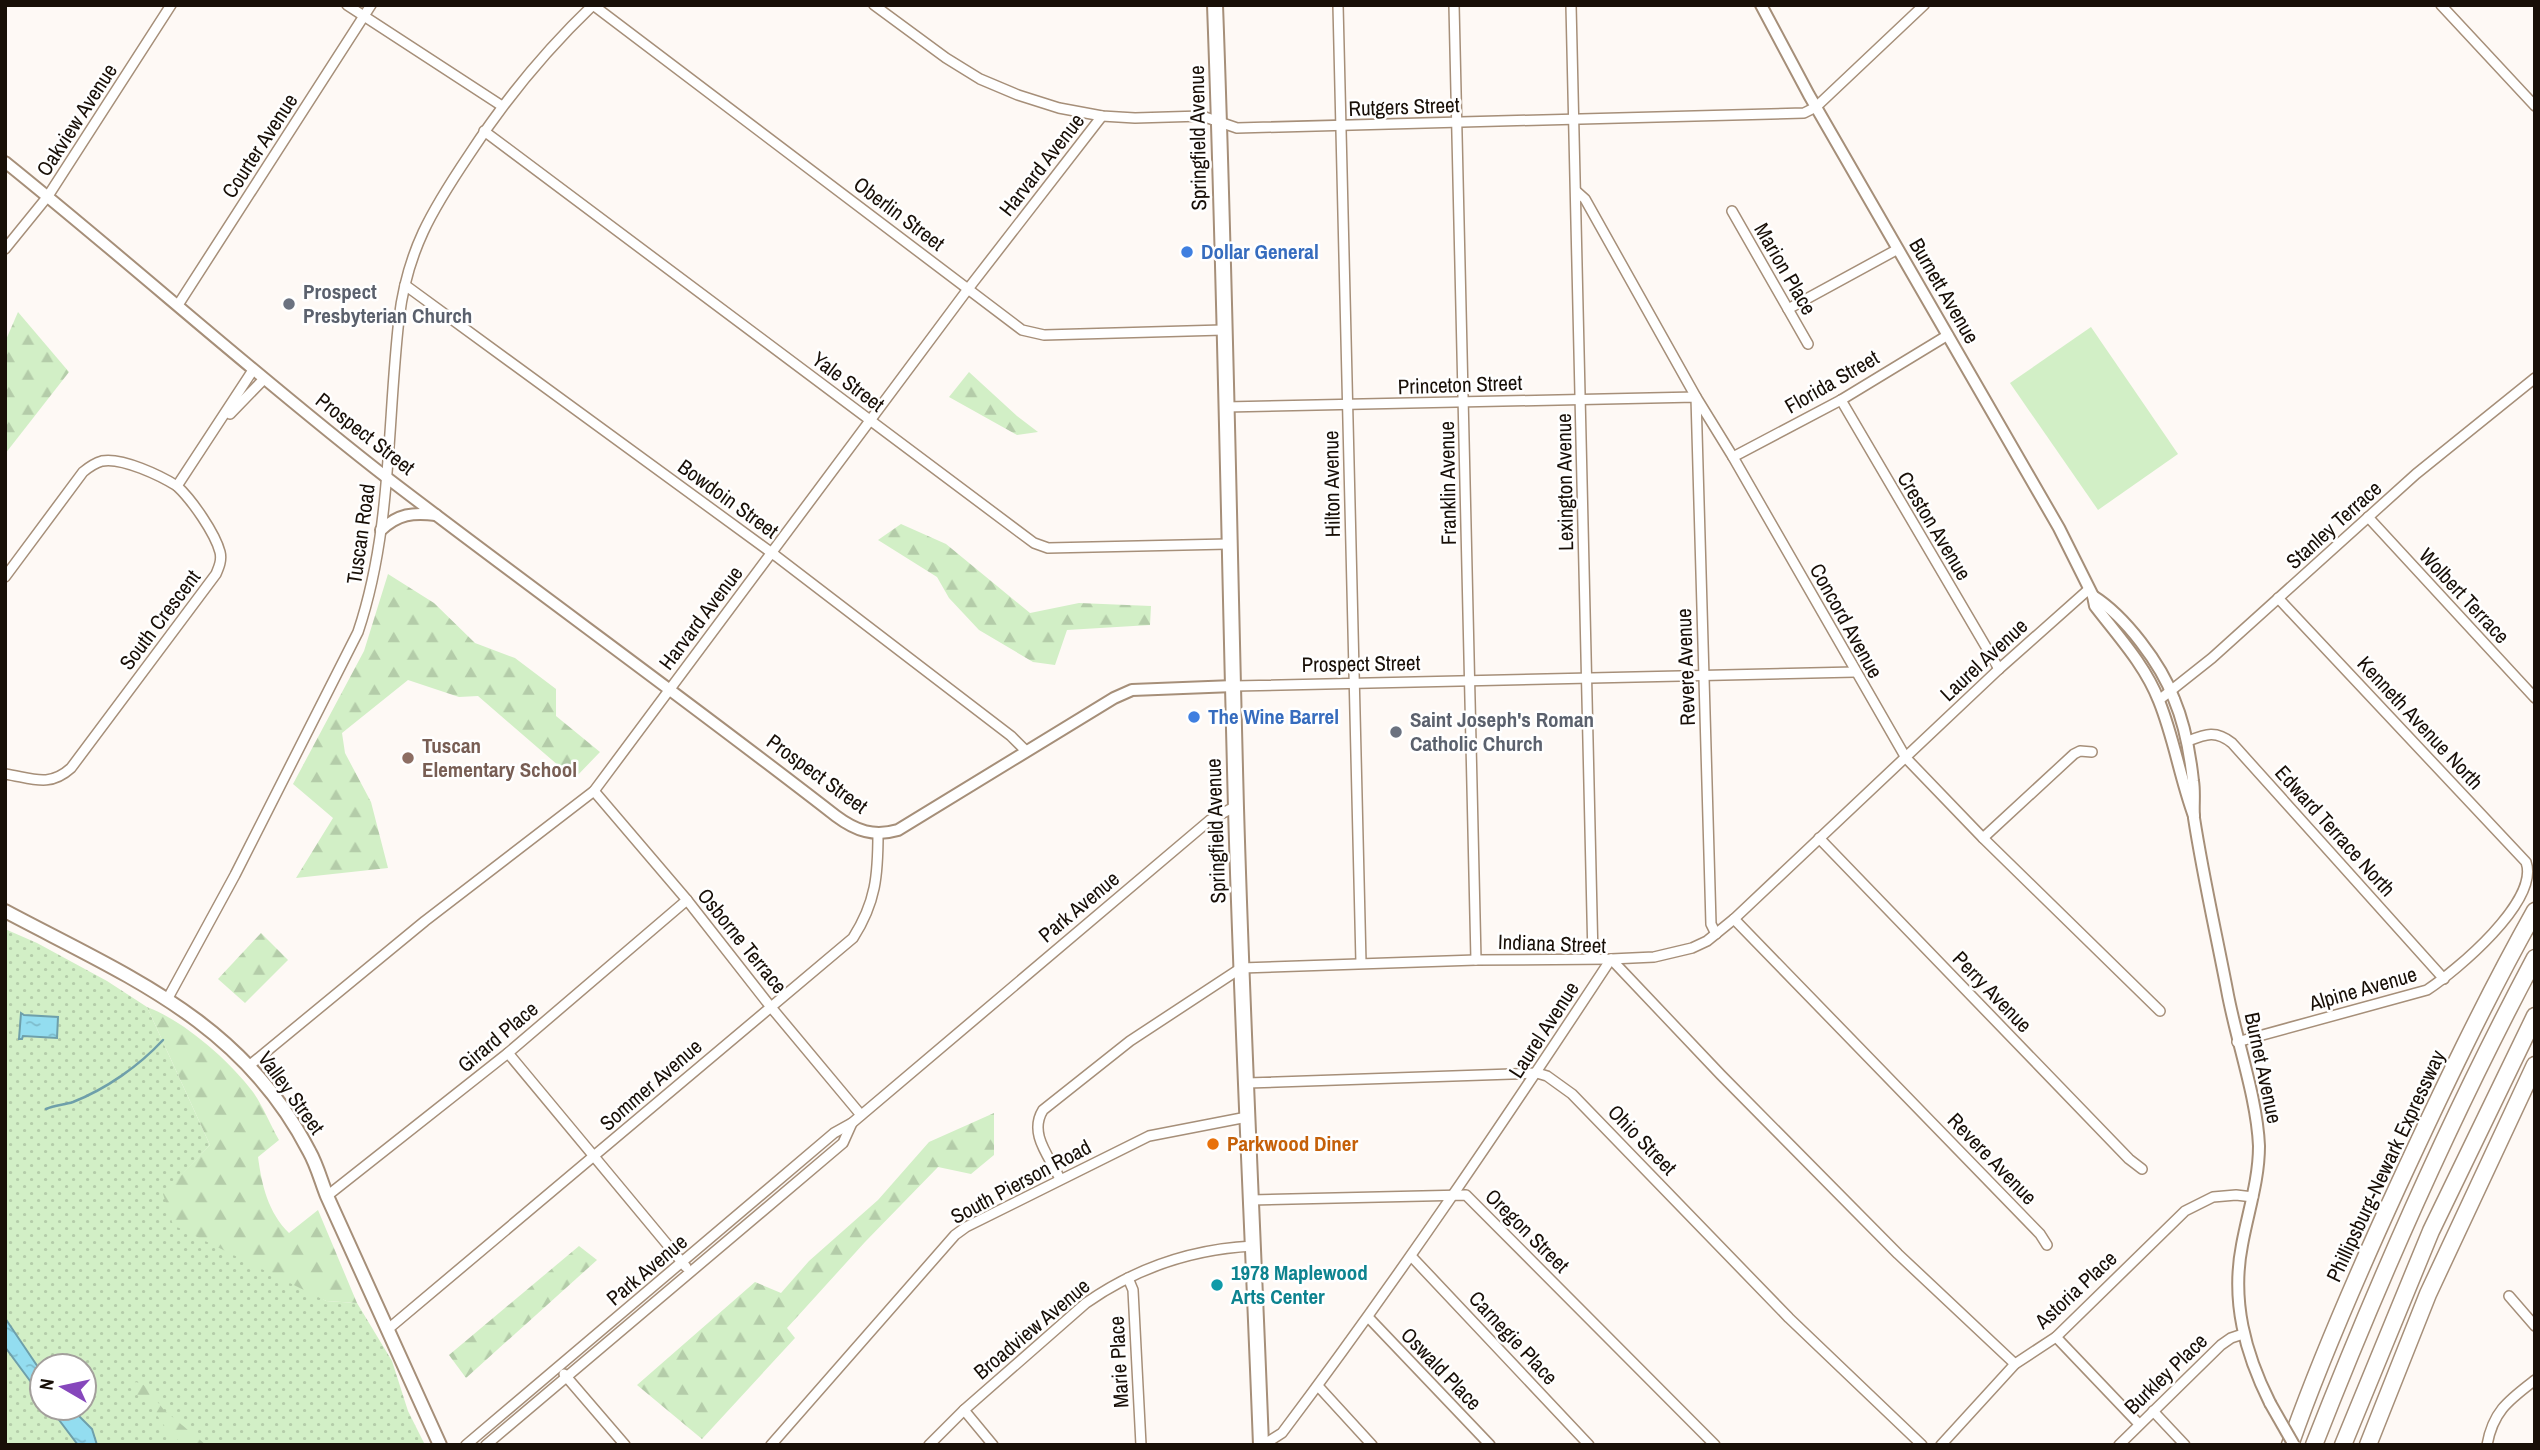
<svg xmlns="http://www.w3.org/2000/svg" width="2540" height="1450" viewBox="0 0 2540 1450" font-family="'Archivo Narrow',sans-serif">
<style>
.grass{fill:url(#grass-dots);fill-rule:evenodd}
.forest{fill:url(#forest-firs)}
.garden{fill:#d2efc6}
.water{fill:url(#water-ripples);stroke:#6e9faa;stroke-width:2}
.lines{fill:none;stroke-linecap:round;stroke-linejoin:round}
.stream{stroke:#6e9faa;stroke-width:2.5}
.minor-casing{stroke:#a68f79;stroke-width:12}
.tertiary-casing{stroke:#a68f79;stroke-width:14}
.secondary-casing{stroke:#a68f79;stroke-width:16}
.primary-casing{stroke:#a68f79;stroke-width:18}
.motorway-casing{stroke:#a68f79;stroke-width:19}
.minor{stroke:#fff;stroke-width:9}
.tertiary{stroke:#fff;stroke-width:10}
.secondary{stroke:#fff;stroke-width:12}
.primary{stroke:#fff;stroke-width:14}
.motorway{stroke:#fff;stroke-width:16}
.tertiary-bridge-casing{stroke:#a68f79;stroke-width:14;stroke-linecap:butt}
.tertiary-bridge{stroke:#fff;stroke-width:10}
.shop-dot{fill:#3f7fe0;stroke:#fff;stroke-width:2.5}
.worship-dot{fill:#6b7280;stroke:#fff;stroke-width:2.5}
.education-dot{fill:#8d6e63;stroke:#fff;stroke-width:2.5}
.food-dot{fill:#e8710a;stroke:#fff;stroke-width:2.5}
.culture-dot{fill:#0f9aa8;stroke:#fff;stroke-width:2.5}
.labels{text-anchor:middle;stroke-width:5;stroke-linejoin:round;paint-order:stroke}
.street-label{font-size:21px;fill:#180f07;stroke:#fff}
.shop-label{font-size:21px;font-weight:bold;fill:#366cbe;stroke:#fff;text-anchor:start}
.worship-label{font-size:21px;font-weight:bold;fill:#5b616d;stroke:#fff;text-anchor:start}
.education-label{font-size:21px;font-weight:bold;fill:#785e54;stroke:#fff;text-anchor:start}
.food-label{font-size:21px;font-weight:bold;fill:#c56008;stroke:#fff;text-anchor:start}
.culture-label{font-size:21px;font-weight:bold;fill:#0d838f;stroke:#fff;text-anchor:start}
</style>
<defs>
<pattern id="grass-dots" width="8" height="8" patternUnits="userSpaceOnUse" patternTransform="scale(1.75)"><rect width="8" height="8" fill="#d2efc6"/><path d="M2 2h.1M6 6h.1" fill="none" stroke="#b4cca9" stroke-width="1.8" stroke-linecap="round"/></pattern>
<pattern id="forest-firs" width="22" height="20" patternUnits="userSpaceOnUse" patternTransform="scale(1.75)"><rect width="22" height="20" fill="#d2efc6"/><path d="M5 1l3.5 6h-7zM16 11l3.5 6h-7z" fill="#b4cca9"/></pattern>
<pattern id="water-ripples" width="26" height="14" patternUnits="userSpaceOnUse" patternTransform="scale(1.75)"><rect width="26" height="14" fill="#93ddf0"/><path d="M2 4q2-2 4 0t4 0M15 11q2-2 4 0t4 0" fill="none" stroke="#7ebccc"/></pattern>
</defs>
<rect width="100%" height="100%" fill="#fef9f5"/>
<path class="grass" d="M5,929L37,943L107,981L147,1007L210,1145L164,1194L326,1301L357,1303L392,1361L408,1411L425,1445H5ZM42,1366H84V1408H42Z"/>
<g class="forest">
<path d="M18,312L69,372L5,454V342Z"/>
<path d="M969,372L1017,416L1038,432L1017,435L949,397Z"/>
<path d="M901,524L946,544L1030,613L1079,603L1151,606L1150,625L1067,630L1055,665L1033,662L979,630L949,598L937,577L878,540Z"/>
<path d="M388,574L434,603L475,643L515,658L556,689V716L600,752L574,779L478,696L459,697L408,680L342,733L345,753L371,802L388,868L296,878L333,818L293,784L364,651Z"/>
<path d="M261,933L288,960L245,1003L218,979Z"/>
<path d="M147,1007C184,1021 229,1060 253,1092C263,1106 270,1124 279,1140L258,1157C262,1186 268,1212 289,1233L318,1210L357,1303L326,1301L173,1225L163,1194L210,1145Z"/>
<path d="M994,1113V1155L971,1174L938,1167L865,1242L787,1328L795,1338L702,1439L637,1385L755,1282L781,1293L809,1261L878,1200L929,1142Z"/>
<path d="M579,1246L597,1260L466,1378L449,1355Z"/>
<path d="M136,1382L144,1385L164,1410L206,1445H185L170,1434L145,1398L135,1394L130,1386Z"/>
</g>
<path class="garden" d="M2091,327L2178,454L2098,510L2010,383Z"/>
<g class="water">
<path d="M21,1013L24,1015L58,1017L57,1038L23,1036L22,1039H19Z"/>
<path d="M5,1318L42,1373V1397L5,1347Z"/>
<path d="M50,1408H71L92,1429L97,1445H78Z"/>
</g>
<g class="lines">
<path class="stream" d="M46,1109C55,1105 64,1105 73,1102C106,1089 139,1066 163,1040"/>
<defs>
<g id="minor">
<path d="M347,5L502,106"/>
<path d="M874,5L946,58L980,79L1018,95L1059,108L1102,116L1135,118L1202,116L1237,128L1804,113L1816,107L1924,5"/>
<path d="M1338,5L1361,963"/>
<path d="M1454,5L1476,960"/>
<path d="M1571,5L1593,958"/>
<path d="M2441,5L2535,106"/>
<path d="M484,131L1034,543L1048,548L1228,544"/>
<path d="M1576,191L1585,199L1696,397L1733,457L1906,758L1983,838L2160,1011"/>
<path d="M1732,211L1808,344"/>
<path d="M5,249L48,196L171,5"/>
<path d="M405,285L776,556L1011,736L1025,750"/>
<path d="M178,305L371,5"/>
<path d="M1788,309L1898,249"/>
<path d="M1841,400L1999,669"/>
<path d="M1225,407L1696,397L1711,924L1716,934"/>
<path d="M230,414L264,379"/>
<path d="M1733,457L1841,400L1948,335"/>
<path d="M2368,517L2535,698"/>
<path d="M5,577L83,472C89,467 95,463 102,461C122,457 161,476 177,486"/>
<path d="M1234,686L1855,672"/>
<path d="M2159,700L2212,658L2416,474L2535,378"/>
<path d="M2188,741C2206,734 2216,730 2232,743L2444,979"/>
<path d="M5,774C32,778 49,788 71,768L216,574C219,567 222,560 220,552C215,533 192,500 177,486L253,370"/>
<path d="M594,791L687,900L770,1006L861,1115"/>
<path d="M1819,838L2129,1159L2142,1169"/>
<path d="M1983,838L2074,754L2080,751L2092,752"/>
<path d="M1734,919L2040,1234L2047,1245"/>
<path d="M1611,959L1721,1075L1898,1254L2015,1364"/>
<path d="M168,998L235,875L358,632C392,531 387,424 399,319C407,251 432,210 469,155C506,98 544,52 593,5L1022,330L1044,335L1223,330"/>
<path d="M2237,1042L2427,990C2456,971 2540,901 2526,862L2278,598"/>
<path d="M508,1053L686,1267"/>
<path d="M250,1065L425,921L594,791L968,289L1102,116"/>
<path d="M1247,1083L1537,1073L1547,1076L1572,1094L1789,1318L1922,1445"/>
<path d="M1060,1179C1050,1157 1028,1134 1043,1110L1130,1041L1241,968L1476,960L1611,959L1654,957L1692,948L1707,941L1734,919L1999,669L2089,589"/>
<path d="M327,1196L508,1053L687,900"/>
<path d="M1251,1200L1466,1195L1715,1445"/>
<path d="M1411,1256L1589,1445"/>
<path d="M1128,1278L1133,1290L1141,1445"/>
<path d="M2509,1296L2535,1326"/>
<path d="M1368,1317L1490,1445"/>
<path d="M387,1330L853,938C876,902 878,875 878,833"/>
<path d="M2056,1337L2139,1424"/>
<path d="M564,1374L625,1445"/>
<path d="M1318,1386L1372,1445"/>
<path d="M964,1410L993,1445"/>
<path d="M2153,1411L2185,1445"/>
<path d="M466,1445L834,1133L852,1123L1210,820L1236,806"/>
<path d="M486,1445L843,1143L852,1123"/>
<path d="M771,1445L955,1235L966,1227L1149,1136L1247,1117"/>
<path d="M929,1445L964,1410L1086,1303C1136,1268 1192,1249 1253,1246"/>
<path d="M1263,1445L1282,1433C1398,1279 1505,1120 1611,959"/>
<path d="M1941,1445L2015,1364L2056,1337L2185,1211L2213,1197L2236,1195L2253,1197"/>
<path d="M2119,1445L2221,1345L2231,1338L2243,1334"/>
<path d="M2487,1445C2493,1411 2509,1400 2535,1380"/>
</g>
<g id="tertiary">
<path d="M1761,5L1809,95L2059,528L2093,596L2095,606C2118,636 2145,665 2159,701C2174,738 2180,778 2194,816"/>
<path d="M5,162C133,265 256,376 386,477C535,591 688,701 836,816C856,831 874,837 898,830L1114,698L1132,690L1234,686"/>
<path d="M381,530C398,514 413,512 436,515"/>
<path d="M2093,596C2125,616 2161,664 2174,699C2185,725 2190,753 2193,781C2195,793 2193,806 2194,818C2203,876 2216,933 2227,990C2236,1040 2257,1097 2259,1146C2259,1180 2248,1212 2242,1245C2231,1301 2245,1353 2270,1403"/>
</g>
<path id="secondary" d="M5,911C127,976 242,1021 309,1151C317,1165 321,1181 327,1196L440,1445"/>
<path id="primary" d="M1215,5C1225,273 1229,541 1236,808C1242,1021 1253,1233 1261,1445"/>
<g id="motorway">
<path d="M2290,1445C2321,1357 2359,1271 2398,1186C2441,1093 2485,1000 2535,911"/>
<path d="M2314,1445C2379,1279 2451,1116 2535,958"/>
<path d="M2343,1445L2431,1231L2535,1016"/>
<path d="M2368,1445L2428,1294L2535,1065"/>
</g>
</defs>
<use href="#minor" class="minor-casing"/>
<use href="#tertiary" class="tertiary-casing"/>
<use href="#secondary" class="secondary-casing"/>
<use href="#primary" class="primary-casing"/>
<use href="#motorway" class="motorway-casing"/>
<use href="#minor" class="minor"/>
<use href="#tertiary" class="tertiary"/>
<use href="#secondary" class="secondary"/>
<use href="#primary" class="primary"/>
<use href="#motorway" class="motorway"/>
<defs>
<path id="tertiary-bridge" d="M2270,1403L2294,1445"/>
</defs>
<use href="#tertiary-bridge" class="tertiary-bridge-casing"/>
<use href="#tertiary-bridge" class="tertiary-bridge"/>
</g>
<g class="shop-dot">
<circle cx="1187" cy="252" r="7"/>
<circle cx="1194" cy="717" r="7"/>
</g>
<g class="worship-dot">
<circle cx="289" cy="304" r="7"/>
<circle cx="1396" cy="732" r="7"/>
</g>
<circle class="education-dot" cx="408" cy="758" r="7"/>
<circle class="food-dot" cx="1213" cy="1144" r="7"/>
<circle class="culture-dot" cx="1217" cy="1285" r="7"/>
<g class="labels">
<g class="street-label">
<text transform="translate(1404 107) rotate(-2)" y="7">Rutgers Street</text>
<text transform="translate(77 120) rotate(-57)" y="7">Oakview Avenue</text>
<text transform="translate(1198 138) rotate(-91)" y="7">Springfield Avenue</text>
<text transform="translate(260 146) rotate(-57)" y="7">Courter Avenue</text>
<text transform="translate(1042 165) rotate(-52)" y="7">Harvard Avenue</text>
<text transform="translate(899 214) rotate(37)" y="7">Oberlin Street</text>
<text transform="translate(1785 269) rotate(60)" y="7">Marion Place</text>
<text transform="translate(1944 291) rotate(60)" y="7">Burnett Avenue</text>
<text transform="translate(848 382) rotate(37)" y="7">Yale Street</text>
<text transform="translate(1832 382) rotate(-30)" y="7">Florida Street</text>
<text transform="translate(1460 385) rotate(-2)" y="7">Princeton Street</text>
<text transform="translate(365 434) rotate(38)" y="7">Prospect Street</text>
<text transform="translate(1565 482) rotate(-91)" y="7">Lexington Avenue</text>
<text transform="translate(1448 483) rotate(-91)" y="7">Franklin Avenue</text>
<text transform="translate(1332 484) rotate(-91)" y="7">Hilton Avenue</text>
<text transform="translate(728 499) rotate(36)" y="7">Bowdoin Street</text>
<text transform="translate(2334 525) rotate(-42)" y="7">Stanley Terrace</text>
<text transform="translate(1934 526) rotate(59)" y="7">Creston Avenue</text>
<text transform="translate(361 534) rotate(-82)" y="7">Tuscan Road</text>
<text transform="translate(2464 596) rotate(47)" y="7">Wolbert Terrace</text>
<text transform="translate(701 618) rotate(-53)" y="7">Harvard Avenue</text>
<text transform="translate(160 620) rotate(-53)" y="7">South Crescent</text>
<text transform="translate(1846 621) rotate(61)" y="7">Concord Avenue</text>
<text transform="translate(1984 660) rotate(-43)" y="7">Laurel Avenue</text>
<text transform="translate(1361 664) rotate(-1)" y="7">Prospect Street</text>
<text transform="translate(1686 667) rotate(-92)" y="7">Revere Avenue</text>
<text transform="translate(2420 723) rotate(47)" y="7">Kenneth Avenue North</text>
<text transform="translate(817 774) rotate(36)" y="7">Prospect Street</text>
<text transform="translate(1216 831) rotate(-92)" y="7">Springfield Avenue</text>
<text transform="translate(2335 831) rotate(48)" y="7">Edward Terrace North</text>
<text transform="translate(1079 907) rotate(-40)" y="7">Park Avenue</text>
<text transform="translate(742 941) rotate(51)" y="7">Osborne Terrace</text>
<text transform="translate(1552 944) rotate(2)" y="7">Indiana Street</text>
<text transform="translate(2363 989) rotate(-16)" y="7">Alpine Avenue</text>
<text transform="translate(1992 992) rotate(46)" y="7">Perry Avenue</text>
<text transform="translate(1544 1030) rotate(-57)" y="7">Laurel Avenue</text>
<text transform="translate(498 1037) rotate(-40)" y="7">Girard Place</text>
<text transform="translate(2263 1068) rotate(78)" y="7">Burnet Avenue</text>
<text transform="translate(651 1085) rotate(-41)" y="7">Sommer Avenue</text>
<text transform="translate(291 1093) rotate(54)" y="7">Valley Street</text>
<text transform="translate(1642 1140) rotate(46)" y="7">Ohio Street</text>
<text transform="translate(1992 1159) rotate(46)" y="7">Revere Avenue</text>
<text transform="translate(2386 1166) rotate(-65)" y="7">Phillipsburg-Newark Expressway</text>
<text transform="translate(1021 1182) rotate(-28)" y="7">South Pierson Road</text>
<text transform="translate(1527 1231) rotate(45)" y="7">Oregon Street</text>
<text transform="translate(647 1270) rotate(-40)" y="7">Park Avenue</text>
<text transform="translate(2076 1290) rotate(-43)" y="7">Astoria Place</text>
<text transform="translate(1032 1329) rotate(-40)" y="7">Broadview Avenue</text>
<text transform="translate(1513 1338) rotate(47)" y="7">Carnegie Place</text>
<text transform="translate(1119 1362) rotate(-93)" y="7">Marie Place</text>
<text transform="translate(1441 1369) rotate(46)" y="7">Oswald Place</text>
<text transform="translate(2166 1374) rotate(-44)" y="7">Burkley Place</text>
</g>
<g class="shop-label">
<text x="1201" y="259">Dollar General</text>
<text x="1208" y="724">The Wine Barrel</text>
</g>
<g class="worship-label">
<text x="303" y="299">Prospect<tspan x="303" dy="24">Presbyterian Church</tspan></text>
<text x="1410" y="727">Saint Joseph's Roman<tspan x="1410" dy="24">Catholic Church</tspan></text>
</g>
<g class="education-label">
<text x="422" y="753">Tuscan<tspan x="422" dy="24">Elementary School</tspan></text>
</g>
<g class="food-label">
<text x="1227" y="1151">Parkwood Diner</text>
</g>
<g class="culture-label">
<text x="1231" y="1280">1978 Maplewood<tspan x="1231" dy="24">Arts Center</tspan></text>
</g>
</g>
<rect width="2540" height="1450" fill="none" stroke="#180f07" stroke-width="14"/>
<g transform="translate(63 1387) rotate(279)"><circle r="33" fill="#ffffff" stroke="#a39f9c" stroke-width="2"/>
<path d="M0-5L12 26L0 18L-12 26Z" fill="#8647bc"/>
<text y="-10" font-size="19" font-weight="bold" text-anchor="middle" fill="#180f07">N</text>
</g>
</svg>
